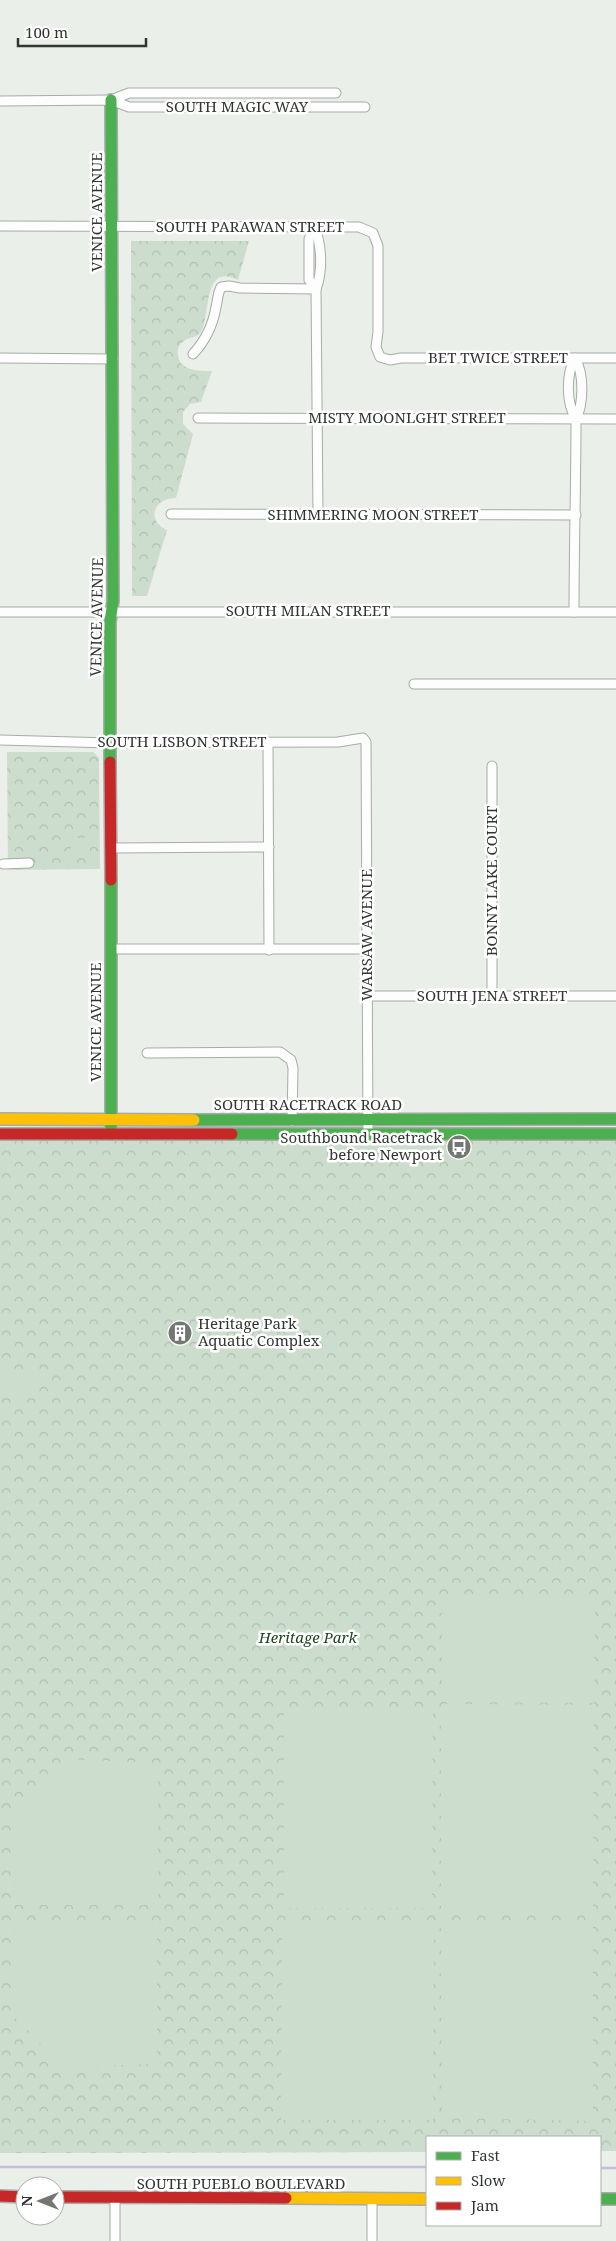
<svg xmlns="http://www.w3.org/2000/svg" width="616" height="2241" viewBox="0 0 616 2241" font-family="'Noto Serif',serif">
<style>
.forest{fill:url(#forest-crowns)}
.pitch{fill:#cdddcd}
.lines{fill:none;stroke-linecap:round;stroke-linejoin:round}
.stream{stroke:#c4bfd7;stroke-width:2.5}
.street-casing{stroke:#a7aca7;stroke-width:11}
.fast-casing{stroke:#a7aca7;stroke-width:14}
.slow-casing{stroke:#a7aca7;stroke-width:14}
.jam-casing{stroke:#a7aca7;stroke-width:14}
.street{stroke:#fcfdfc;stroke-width:9}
.fast{stroke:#4caf50;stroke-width:11}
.slow{stroke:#ffc107;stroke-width:11}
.jam{stroke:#c62828;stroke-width:11}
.labels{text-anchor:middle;stroke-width:5;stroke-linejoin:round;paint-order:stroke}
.street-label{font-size:15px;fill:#323632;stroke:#fff}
.poi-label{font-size:15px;fill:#323632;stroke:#fff;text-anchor:end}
.park-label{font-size:15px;font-style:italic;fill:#1c461c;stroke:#fff}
</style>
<defs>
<pattern id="forest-crowns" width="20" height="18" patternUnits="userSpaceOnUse" patternTransform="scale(1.25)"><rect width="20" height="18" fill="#cdddcd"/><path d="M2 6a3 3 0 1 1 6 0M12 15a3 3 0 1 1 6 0" fill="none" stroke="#b0beb0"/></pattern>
</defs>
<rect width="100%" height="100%" fill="#eaefea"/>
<g class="forest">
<path d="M131,241H249L238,280C202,262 211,315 201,332C197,338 188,337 184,341C179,344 177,349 178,355C179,371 200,371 212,371L201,402L190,404L183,412V424L193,434L176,498C153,498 146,521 167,530L147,596H132Z"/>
<path d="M7,752H93L99,758L100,869L8,870Z"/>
<path d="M616,1134V2151H600V2137H427V2152L0,2153V1140Z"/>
</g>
<g class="pitch">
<rect x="71" y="838" width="19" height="20"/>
<path d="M0,1371L39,1372V1393H0Z"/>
<path d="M442,1594L595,1595L594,1703L442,1702Z"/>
<path d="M441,1704L594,1705L593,1909H441Z"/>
<path d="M284,1710H433L432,1908H284Z"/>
<path d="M65,1759L158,1763V1897L150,1905H15L13,1812Z"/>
<path d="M282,1920L434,1921L433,2120H281Z"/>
<path d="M593,1920V2121L442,2118L441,1921Z"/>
<path d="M15,1921H150L157,1929V2064L64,2067L12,2014Z"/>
</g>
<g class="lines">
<g class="stream">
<path d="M0,2167H427"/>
<path d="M600,2168H616"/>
</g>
<defs>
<g id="street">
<path d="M111,100L129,93H336"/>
<path d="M0,101L111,100L129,107H365"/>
<path d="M0,226L359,227L373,233L378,246V332L376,347L380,357L390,360L401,358H616"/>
<path d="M314,227C322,244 323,271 316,289L318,514"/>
<path d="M314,227L309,239V280L316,289"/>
<path d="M193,354C206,340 213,325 216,307C218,299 217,295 221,287L229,286L240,288L316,289"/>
<path d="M0,358L113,359"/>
<path d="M198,418L616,419"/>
<path d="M171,514L576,515"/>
<path d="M0,612H616"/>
<path d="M574,612C574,547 576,483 576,419C584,403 584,373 575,358C566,374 566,403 576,419"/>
<path d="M414,684H616"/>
<path d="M0,740L111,743L338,742L363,738L366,742L368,1133"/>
<path d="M268,742L269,950"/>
<path d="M492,766V996"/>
<path d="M111,848L269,847"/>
<path d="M3,864L29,863"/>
<path d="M111,949H367"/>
<path d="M368,996H616"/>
<path d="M147,1053L280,1052L291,1060L293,1068L292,1121"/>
<path d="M115,2199V2241"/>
<path d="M372,2199V2241"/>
</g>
<g id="fast">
<path d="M110,762V622L113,601L111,100"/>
<path d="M111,880V1134"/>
<path d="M194,1120L616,1119"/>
<path d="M232,1134H616"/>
<path d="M600,2199H616"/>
</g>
<g id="slow">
<path d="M0,1119L194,1120"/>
<path d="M286,2198L427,2199"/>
</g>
<g id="jam">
<path d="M110,762L111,880"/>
<path d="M0,1134H232"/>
<path d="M0,2196L25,2197"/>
<path d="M55,2197L286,2198"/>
</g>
</defs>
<use href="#street" class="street-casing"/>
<use href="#fast" class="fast-casing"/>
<use href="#slow" class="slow-casing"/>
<use href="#jam" class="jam-casing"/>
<use href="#street" class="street"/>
<use href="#fast" class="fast"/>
<use href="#slow" class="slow"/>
<use href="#jam" class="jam"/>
</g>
<defs>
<symbol id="bus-disc" viewBox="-11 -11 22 22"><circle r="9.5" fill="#727772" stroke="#fff"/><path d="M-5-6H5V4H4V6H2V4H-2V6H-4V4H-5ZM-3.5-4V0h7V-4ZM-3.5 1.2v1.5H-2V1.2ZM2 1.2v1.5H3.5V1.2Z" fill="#fff"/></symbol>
<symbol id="building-disc" viewBox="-11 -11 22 22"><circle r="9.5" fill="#727772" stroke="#fff"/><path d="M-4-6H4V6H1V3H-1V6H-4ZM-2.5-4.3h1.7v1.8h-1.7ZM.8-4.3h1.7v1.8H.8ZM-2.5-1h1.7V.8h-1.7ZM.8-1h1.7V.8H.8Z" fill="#fff"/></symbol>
</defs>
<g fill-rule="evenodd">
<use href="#bus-disc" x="445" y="1133" width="28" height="28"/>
<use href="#building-disc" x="166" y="1319" width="28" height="28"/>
</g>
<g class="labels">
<g class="street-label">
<text x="237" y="112">SOUTH MAGIC WAY</text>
<text transform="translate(97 212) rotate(-90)" y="5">VENICE AVENUE</text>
<text x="250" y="232">SOUTH PARAWAN STREET</text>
<text x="498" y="363">BET TWICE STREET</text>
<text x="407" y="423">MISTY MOONLGHT STREET</text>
<text x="373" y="520">SHIMMERING MOON STREET</text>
<text x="308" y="616">SOUTH MILAN STREET</text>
<text transform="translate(97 617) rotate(-89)" y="5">VENICE AVENUE</text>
<text x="182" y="747">SOUTH LISBON STREET</text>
<text transform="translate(492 881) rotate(-90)" y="5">BONNY LAKE COURT</text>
<text transform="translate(367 935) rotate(-90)" y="5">WARSAW AVENUE</text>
<text x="492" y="1001">SOUTH JENA STREET</text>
<text transform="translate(96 1022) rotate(-90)" y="5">VENICE AVENUE</text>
<text x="308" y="1110">SOUTH RACETRACK ROAD</text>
<text x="241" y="2189">SOUTH PUEBLO BOULEVARD</text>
</g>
<g class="poi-label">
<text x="442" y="1143">Southbound Racetrack<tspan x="442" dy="17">before Newport</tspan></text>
<text x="198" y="1329" text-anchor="start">Heritage Park<tspan x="198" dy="17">Aquatic Complex</tspan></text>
</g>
<g class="park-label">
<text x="308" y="1643">Heritage Park</text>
</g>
</g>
<rect x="426" y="2136" width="175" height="90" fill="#ffffff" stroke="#adafad"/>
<rect x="436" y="2152" width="25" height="8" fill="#4caf50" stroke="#adafad"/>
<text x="471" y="2161" font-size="15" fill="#323632">Fast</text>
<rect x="436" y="2177" width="25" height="8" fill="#ffc107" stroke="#adafad"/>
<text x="471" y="2186" font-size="15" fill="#323632">Slow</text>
<rect x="436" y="2202" width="25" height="8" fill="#c62828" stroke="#adafad"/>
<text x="471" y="2211" font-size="15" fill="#323632">Jam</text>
<g transform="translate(40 2201) rotate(270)"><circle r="24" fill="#ffffff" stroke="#adafad"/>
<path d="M0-4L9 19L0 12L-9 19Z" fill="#727772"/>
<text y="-8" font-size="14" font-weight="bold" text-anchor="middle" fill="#323632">N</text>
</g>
<path d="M18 38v8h128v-8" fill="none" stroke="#323632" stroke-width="2.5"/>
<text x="25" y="38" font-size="15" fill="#323632" stroke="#ffffff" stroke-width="4" paint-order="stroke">100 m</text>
</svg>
